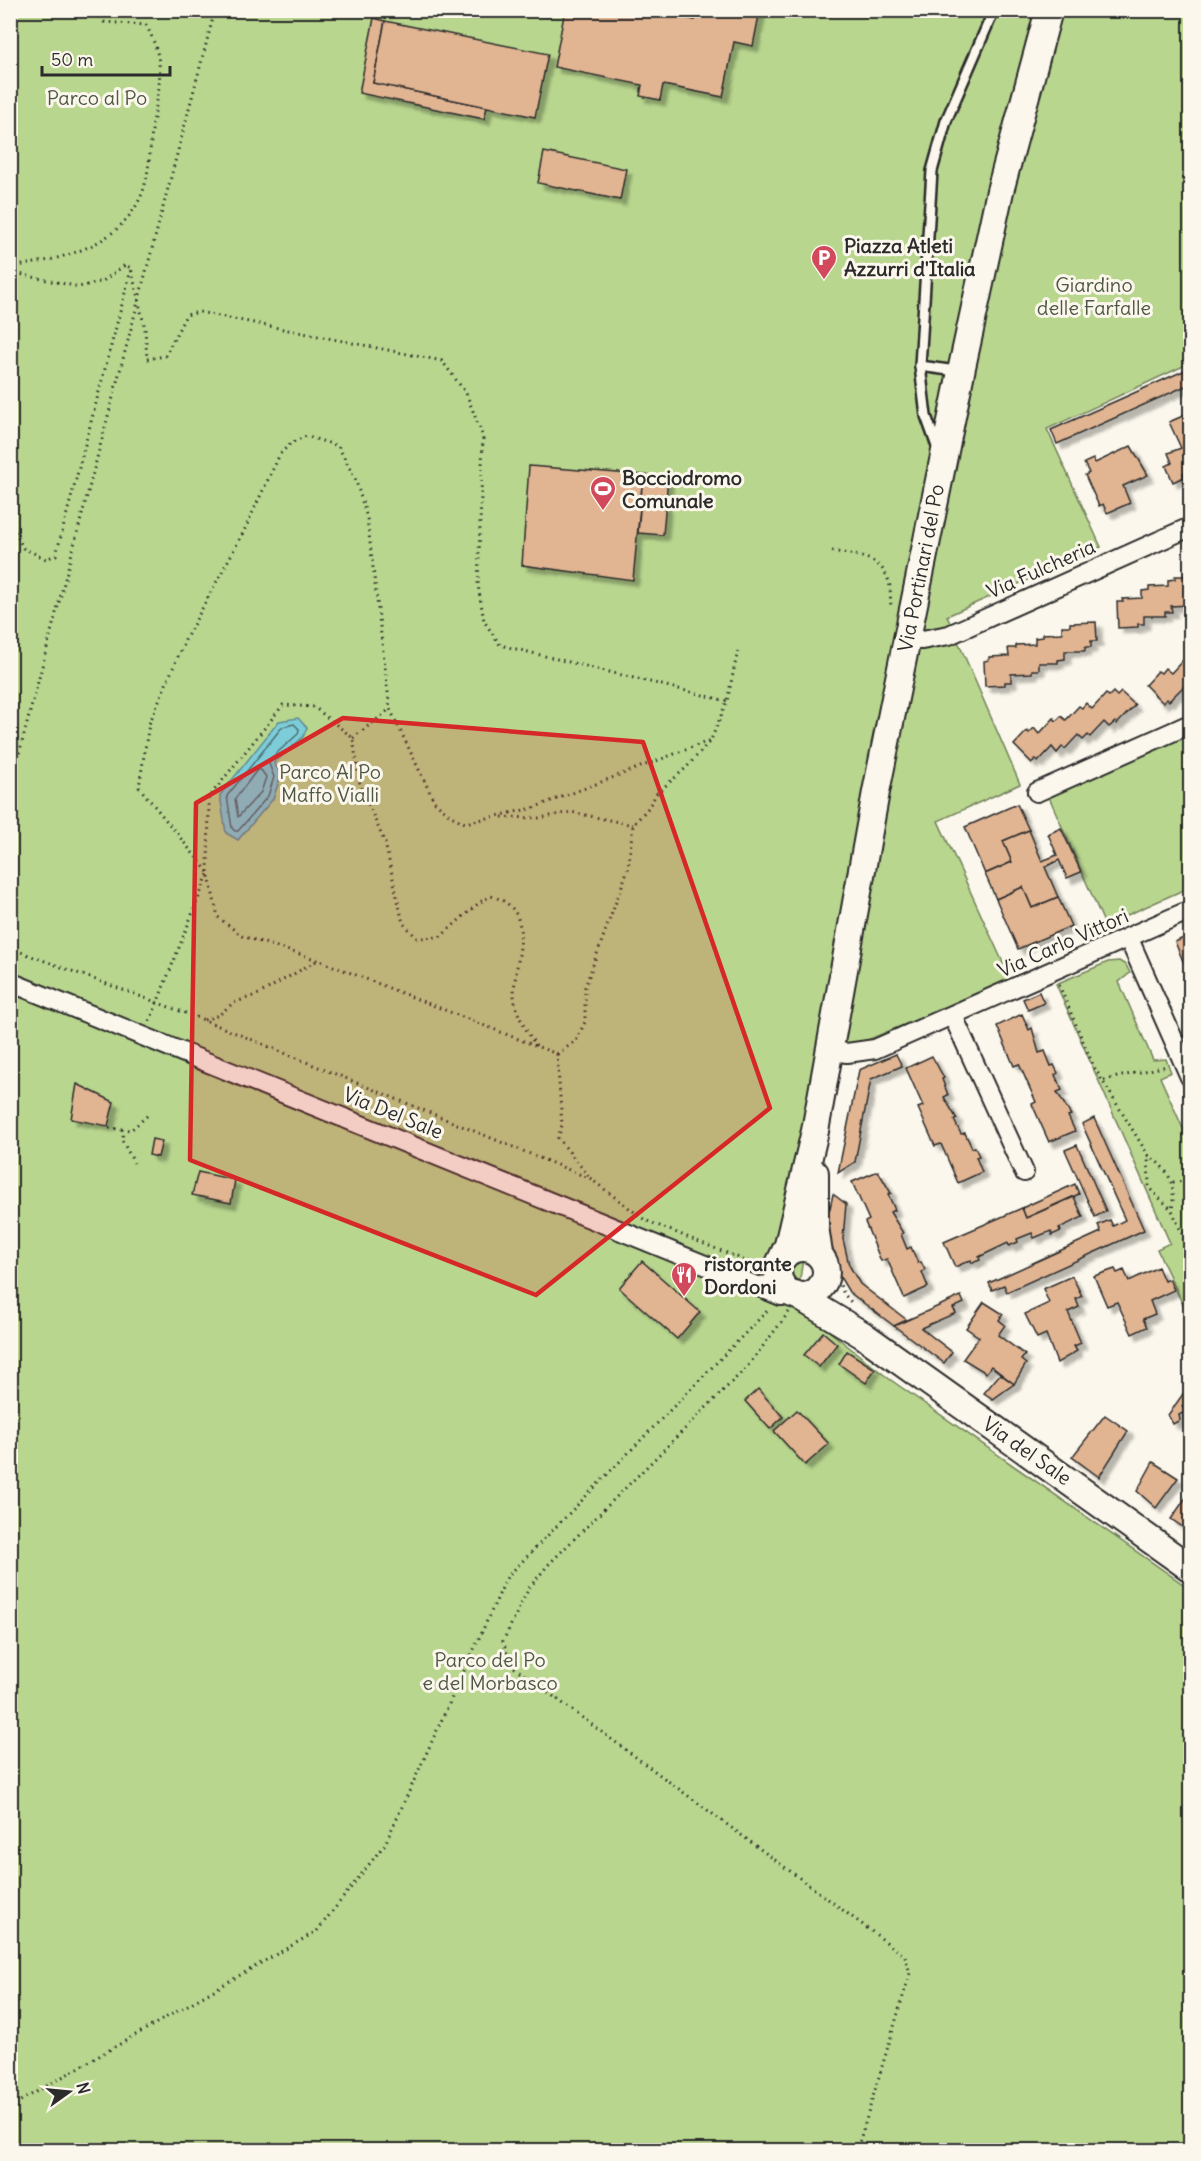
<svg xmlns="http://www.w3.org/2000/svg" width="1201" height="2161" viewBox="0 0 1201 2161" font-family="Delius,sans-serif">
<style>
.green{fill:#b8d68e;stroke:#72805c;stroke-width:1.5}
.water{fill:#7dcdd9;stroke:#5c8c93;stroke-width:1.5}
.lines{fill:none;stroke-linecap:round;stroke-linejoin:round}
.shore{stroke:#4c6c71;stroke-width:1.5}
.building{fill:#e1b492;stroke:#2b2b2b;stroke-width:1.5;filter:url(#shadow)}
.lane-casing{stroke:#2b2b2b;stroke-width:14}
.street-casing{stroke:#2b2b2b;stroke-width:22}
.secondary-casing{stroke:#2b2b2b;stroke-width:30}
.path{stroke:#2b2b2b;stroke-width:3;stroke-dasharray:1.5 4.5;stroke-linecap:butt}
.lane{stroke:#fbf7ec;stroke-width:9}
.street{stroke:#fbf7ec;stroke-width:18}
.secondary{stroke:#fbf7ec;stroke-width:26}
.marked{fill:#d62828;fill-opacity:0.2;stroke:#d62828;stroke-width:4.5;stroke-linejoin:round}
.labels{text-anchor:middle;stroke-width:6;stroke-linejoin:round;paint-order:stroke}
.park-label{font-size:20px;fill:#4e5644;stroke:#fbf7ec}
.poi-label{font-size:20px;font-weight:bold;fill:#2b2b2b;stroke:#fbf7ec;text-anchor:start}
.street-label{font-size:20px;fill:#2b2b2b;stroke:#fbf7ec}
</style>
<defs>
<filter id="shadow"><feDropShadow dx="5.5" dy="5.5" stdDeviation="1.5" flood-color="#0004"/></filter>
</defs>
<rect width="100%" height="100%" fill="#fbf7ec"/>
<filter id="ink" filterUnits="userSpaceOnUse"><feTurbulence type="fractalNoise" baseFrequency=".0167" numOctaves="2"/><feDisplacementMap in="SourceGraphic" scale="12" xChannelSelector="R" yChannelSelector="G"/><feConvolveMatrix kernelMatrix="1 2 1 2 8 2 1 2 1" color-interpolation-filters="sRGB"/></filter>
<g filter="url(#ink)">
<g class="green">
<path d="M1169,10L1190,17V363L1047,429L1101,547L947,616L1020,784L938,821L1011,980L834,1054L796,1305L888,1378L1190,1589V2150H11V11Z"/>
<path d="M1190,734V887L1105,925L1049,797Z"/>
<path d="M1119,961L1126,965L1130,973L1119,982L1153,1060L1166,1059L1171,1072L1160,1077L1190,1144V1320L1157,1249L1170,1243L1056,984L1108,962Z"/>
</g>
<path class="water" d="M298,718L307,728L303,737L274,763L281,775L273,799L238,840L226,833L220,795L279,721Z"/>
<g class="lines">
<g class="shore">
<path d="M294,724L299,729L298,734L268,761L274,777L268,796L238,831H235L232,828L227,796L282,727Z"/>
<path d="M257,770H261L266,777L261,792L238,817L235,799Z"/>
</g>
</g>
<g class="building">
<path d="M565,10H648L695,20L697,10H760L753,46L734,42L723,97L663,85L660,100L640,96L642,85L554,67Z"/>
<path d="M374,18L385,21L373,83L487,107L484,119L359,93Z"/>
<path d="M385,21L548,54L535,117L373,83Z"/>
<path d="M544,152L626,169L620,200L538,183Z"/>
<path d="M1190,368V384L1057,444L1051,430Z"/>
<path d="M1190,413V470L1183,473L1184,477L1173,482L1166,466L1172,463L1168,453L1181,448L1169,422Z"/>
<path d="M1131,446L1148,475L1123,486L1130,503L1107,513L1103,504L1099,506L1085,475L1089,473L1084,463L1093,459L1095,463Z"/>
<path d="M529,466L643,475L633,580L522,565Z"/>
<path d="M643,475L668,477L663,535L638,533Z"/>
<path d="M1175,576H1190V605L1171,606L1172,612H1165V616H1144V624H1138V627L1118,628L1117,602H1123L1122,599L1142,598V591L1149,590V587L1168,586V580L1175,579Z"/>
<path d="M1096,622L1097,641H1091V647H1085V651H1065V659L1058,660V663H1039V670H1032V673L1011,674V682H1005V685L985,686L984,661L989,660V657L1009,656L1008,648H1016V645L1035,644V638L1042,637V634L1062,633V626H1070V623Z"/>
<path d="M1190,657L1188,692L1183,687L1169,701L1167,699L1163,703L1145,685L1158,671L1161,673L1165,668L1171,673L1185,658L1188,660Z"/>
<path d="M1113,692L1117,696L1121,692L1135,705L1117,724L1115,722L1109,727L1104,722L1090,737L1088,735L1083,740L1078,735L1065,749L1062,747L1057,753L1052,747L1038,762L1035,759L1032,763L1014,745L1027,731L1029,733L1034,728L1039,734L1054,718L1056,721L1061,716L1066,720L1079,706L1082,708L1086,703L1092,709L1106,694L1109,696Z"/>
<path d="M1017,804L1029,830L1003,841L1012,862L985,874L965,827Z"/>
<path d="M1061,828L1081,872L1067,878L1059,860L1045,867L1058,897L1032,908L1023,887L996,899L985,874L1012,862L1003,841L1029,830L1042,861L1057,855L1048,834Z"/>
<path d="M1023,887L1032,908L1058,897L1071,926L1018,949L996,899Z"/>
<path d="M1190,935V978L1175,942Z"/>
<path d="M1039,992L1044,1003L1028,1010L1023,999Z"/>
<path d="M1022,1014L1029,1030L1032,1028L1039,1053L1045,1051L1051,1066L1054,1065L1058,1073L1055,1075L1062,1090L1057,1092L1071,1115L1068,1116L1075,1131L1049,1142L1032,1104L1036,1102L1019,1064L1014,1066L997,1026Z"/>
<path d="M896,1054L902,1066L871,1079L855,1162L838,1173L859,1070Z"/>
<path d="M932,1056L944,1078L942,1079L948,1095L944,1097L957,1119L954,1120L961,1134L965,1133L972,1148L975,1147L979,1156L976,1157L982,1172L958,1183L941,1144L935,1146L918,1108L923,1106L906,1068Z"/>
<path d="M77,1084L114,1102L108,1126L71,1119Z"/>
<path d="M1094,1118L1144,1230L1007,1292L1004,1285L992,1290L989,1283L1101,1232L1098,1225L1110,1220L1113,1226L1125,1220L1082,1124Z"/>
<path d="M152,1139L162,1141L158,1157L149,1155Z"/>
<path d="M1077,1145L1106,1211L1095,1217L1065,1150Z"/>
<path d="M878,1171L891,1193L888,1194L895,1210L890,1212L903,1233L901,1234L907,1249L911,1247L918,1263L921,1262L925,1270L922,1272L928,1287L904,1298L887,1259L881,1261L865,1222L869,1220L852,1182Z"/>
<path d="M198,1172L235,1180L231,1203L192,1195Z"/>
<path d="M1075,1184L1079,1194L1026,1218L1022,1208Z"/>
<path d="M833,1194L846,1204L843,1239L849,1265L860,1284L907,1320L894,1326L849,1292L837,1272L829,1242V1213Z"/>
<path d="M1074,1197L1083,1217L1059,1228L1061,1231L1052,1235L1051,1231L1034,1238L1032,1233L1017,1239L1018,1242L1009,1246L1008,1243L979,1257L980,1260L972,1263L971,1260L955,1267L944,1242L1022,1208L1026,1218Z"/>
<path d="M642,1261L700,1312L677,1339L619,1288Z"/>
<path d="M1158,1267L1164,1281L1169,1279L1174,1290L1150,1301L1155,1314L1143,1319L1147,1327L1132,1334L1117,1302L1107,1306L1094,1276L1115,1269L1117,1273L1124,1270L1129,1281Z"/>
<path d="M1072,1276L1082,1296L1076,1299L1079,1307L1068,1312L1081,1343L1074,1346L1077,1351L1057,1363L1046,1334L1037,1338L1025,1314L1049,1303L1043,1289Z"/>
<path d="M961,1296L964,1303L953,1308L956,1313L921,1328L952,1352L944,1363L894,1326Z"/>
<path d="M984,1302L1003,1314L999,1320L1005,1325L998,1335L1025,1355L1021,1360L1026,1364L1014,1384L991,1366L986,1373L963,1359L979,1337L966,1328Z"/>
<path d="M823,1332L837,1344L819,1367L804,1355Z"/>
<path d="M847,1351L875,1369L866,1383L839,1364Z"/>
<path d="M1000,1374L1014,1384L993,1399L984,1393Z"/>
<path d="M1190,1384V1399L1182,1406L1185,1412L1179,1415L1180,1420L1173,1424L1168,1415Z"/>
<path d="M758,1389L783,1417L770,1429L745,1401Z"/>
<path d="M797,1410L829,1444L805,1465L774,1431Z"/>
<path d="M1105,1415L1128,1431L1099,1477L1072,1457Z"/>
<path d="M1153,1462L1178,1478L1156,1508L1137,1491Z"/>
<path d="M1187,1496L1190,1498V1532L1171,1519Z"/>
</g>
<g class="lines">
<defs>
<g id="lane">
<path d="M920,366L949,370L959,368"/>
<path d="M939,452L926,416L920,366L932,171L946,121L994,10"/>
</g>
<g id="street">
<path d="M907,638L922,640L949,635L1190,527"/>
<path d="M1037,792L1190,724"/>
<path d="M1129,939L1190,1077"/>
<path d="M10,982L781,1296L789,1295V1292"/>
<path d="M953,1016L1024,1172"/>
<path d="M829,1051L847,1053L875,1049L1190,910"/>
<path d="M759,1286L780,1284L779,1275"/>
</g>
<g id="secondary">
<path d="M815,1173V1226L819,1254"/>
<circle cx="802" cy="1272" r="24"/>
<path d="M780,1262L788,1245L815,1131L876,792L962,367L1000,191L1049,10"/>
<path d="M795,1294L863,1335L1190,1568"/>
</g>
</defs>
<use href="#lane" class="lane-casing"/>
<use href="#street" class="street-casing"/>
<use href="#secondary" class="secondary-casing"/>
<g class="path">
<path d="M10,267C61,260 123,246 143,191C150,171 150,144 153,123C160,83 166,62 146,25L104,22L100,10"/>
<path d="M10,272L79,287L103,281L125,265L131,268L145,329L147,359L165,356L186,315L199,312L442,361L466,393L483,437L478,585L484,621L500,645L727,701"/>
<path d="M10,528L15,532L23,548L46,559L56,555L131,270"/>
<path d="M832,551C854,555 882,556 889,582C891,589 890,599 891,606"/>
<path d="M353,738L390,709"/>
<path d="M10,788L215,10"/>
<path d="M502,817L540,818L571,812L633,825"/>
<path d="M208,872L139,787L149,724L185,640L243,533L280,454L291,443L306,436L338,446L355,478L367,518L390,709L434,801L451,816L465,823L533,808L711,740L727,701L738,651"/>
<path d="M10,948L204,1020L591,1179L645,1220L759,1266"/>
<path d="M1059,985L1094,1067L1148,1155L1149,1188L1172,1210L1190,1253"/>
<path d="M204,1020L219,1015L233,1003L259,994L318,960"/>
<path d="M150,1021L208,874"/>
<path d="M536,1046C527,1031 515,1014 514,995C514,960 539,909 491,896L480,902L440,937L417,938L403,923L385,843L360,785L353,738L314,707L283,705L209,797L208,872L218,917L242,936L318,960L536,1046L557,1054"/>
<path d="M557,1054L576,1041L585,1022V987L628,869L633,825L648,808L657,793L686,768L711,740"/>
<path d="M557,1054L562,1125L558,1138L590,1178"/>
<path d="M1104,1080L1167,1066"/>
<path d="M109,1128L131,1130L149,1114"/>
<path d="M122,1129L123,1142L134,1163"/>
<path d="M1148,1155C1170,1170 1176,1184 1172,1210"/>
<path d="M1173,1182L1190,1181"/>
<path d="M833,1269L844,1294L851,1302"/>
<path d="M789,1312L747,1367L548,1565L529,1588L503,1641L511,1665L905,1956L910,1973L857,2150"/>
<path d="M1187,1312L1190,1310"/>
<path d="M10,2107L317,1931L385,1844L507,1577L769,1309"/>
</g>
<use href="#lane" class="lane"/>
<use href="#street" class="street"/>
<use href="#secondary" class="secondary"/>
</g>
</g>
<path class="marked" d="M343,718L643,742L770,1108L536,1295L190,1160L196,803Z"/>
<defs>
<symbol id="parking-pin" viewBox="-11 -11 22 30"><path d="M0 17L-7.5 6A9.5 9.5 0 1 1 7.5 6Z" fill="#d1495b" stroke="#fbf7ec"/><path d="M-3.5-5.5H1a3.5 3.5 0 0 1 0 7H-1V5.5H-3.5ZM-1-3.4V-.6H.8a1.4 1.4 0 0 0 0-2.8Z" fill="#fff"/></symbol>
<symbol id="stadium-pin" viewBox="-11 -11 22 30"><path d="M0 17L-7.5 6A9.5 9.5 0 1 1 7.5 6Z" fill="#d1495b" stroke="#fbf7ec"/><path d="M0-5a6.5 5 0 1 0 0 10a6.5 5 0 1 0 0-10ZM-3.5-1.8h7v3.6h-7Z" fill="#fff"/></symbol>
<symbol id="restaurant-pin" viewBox="-11 -11 22 30"><path d="M0 17L-7.5 6A9.5 9.5 0 1 1 7.5 6Z" fill="#d1495b" stroke="#fbf7ec"/><path d="M-5-6h1v4h1v-4h1v4h1v-4h1v5L-1.5 .5V6h-2V.5L-5-1ZM5-6V6H3V1.5H1.5Q1.5-4 5-6Z" fill="#fff"/></symbol>
</defs>
<g fill-rule="evenodd">
<use href="#parking-pin" x="809" y="243" width="30" height="40"/>
<use href="#stadium-pin" x="588" y="474" width="30" height="40"/>
<use href="#restaurant-pin" x="669" y="1260" width="30" height="40"/>
</g>
<g class="labels">
<g class="park-label">
<text x="97" y="105">Parco al Po</text>
<text x="1094" y="292">Giardino<tspan x="1094" dy="23">delle Farfalle</tspan></text>
<text x="330" y="779">Parco Al Po<tspan x="330" dy="23">Maffo Vialli</tspan></text>
<text x="490" y="1667">Parco del Po<tspan x="490" dy="23">e del Morbasco</tspan></text>
</g>
<g class="poi-label">
<text x="844" y="253">Piazza Atleti<tspan x="844" dy="23">Azzurri d'Italia</tspan></text>
<text x="622" y="485">Bocciodromo<tspan x="622" dy="23">Comunale</tspan></text>
<text x="704" y="1271">ristorante<tspan x="704" dy="23">Dordoni</tspan></text>
</g>
<g class="street-label">
<text transform="translate(921 568) rotate(-79)" y="7">Via Portinari del Po</text>
<text transform="translate(1041 569) rotate(-24)" y="7">Via Fulcheria</text>
<text transform="translate(1063 943) rotate(-24)" y="7">Via Carlo Vittori</text>
<text transform="translate(393 1113) rotate(22)" y="7">Via Del Sale</text>
<text transform="translate(1027 1451) rotate(35)" y="7">Via del Sale</text>
</g>
</g>
<rect width="1201" height="2161" fill="none" stroke="#fbf7ec" stroke-width="36"/>
<rect x="18" y="18" width="1165" height="2125" fill="none" stroke="#2b2b2b" stroke-width="2" filter="url(#ink)"/>
<g transform="translate(69 2092) rotate(75)" stroke="#fbf7ec" stroke-width="4.5" paint-order="stroke">
<path d="M0-4.5L10 22L0 15L-10 22Z" fill="#2b2b2b"/>
<text y="-9" font-size="16" font-weight="bold" text-anchor="middle" fill="#2b2b2b">N</text>
</g>
<path d="M42 66v9h128v-9" fill="none" stroke="#2b2b2b" stroke-width="3"/>
<text x="51" y="66" font-size="18" fill="#2b2b2b" stroke="#fbf7ec" stroke-width="4.5" paint-order="stroke">50 m</text>
</svg>
